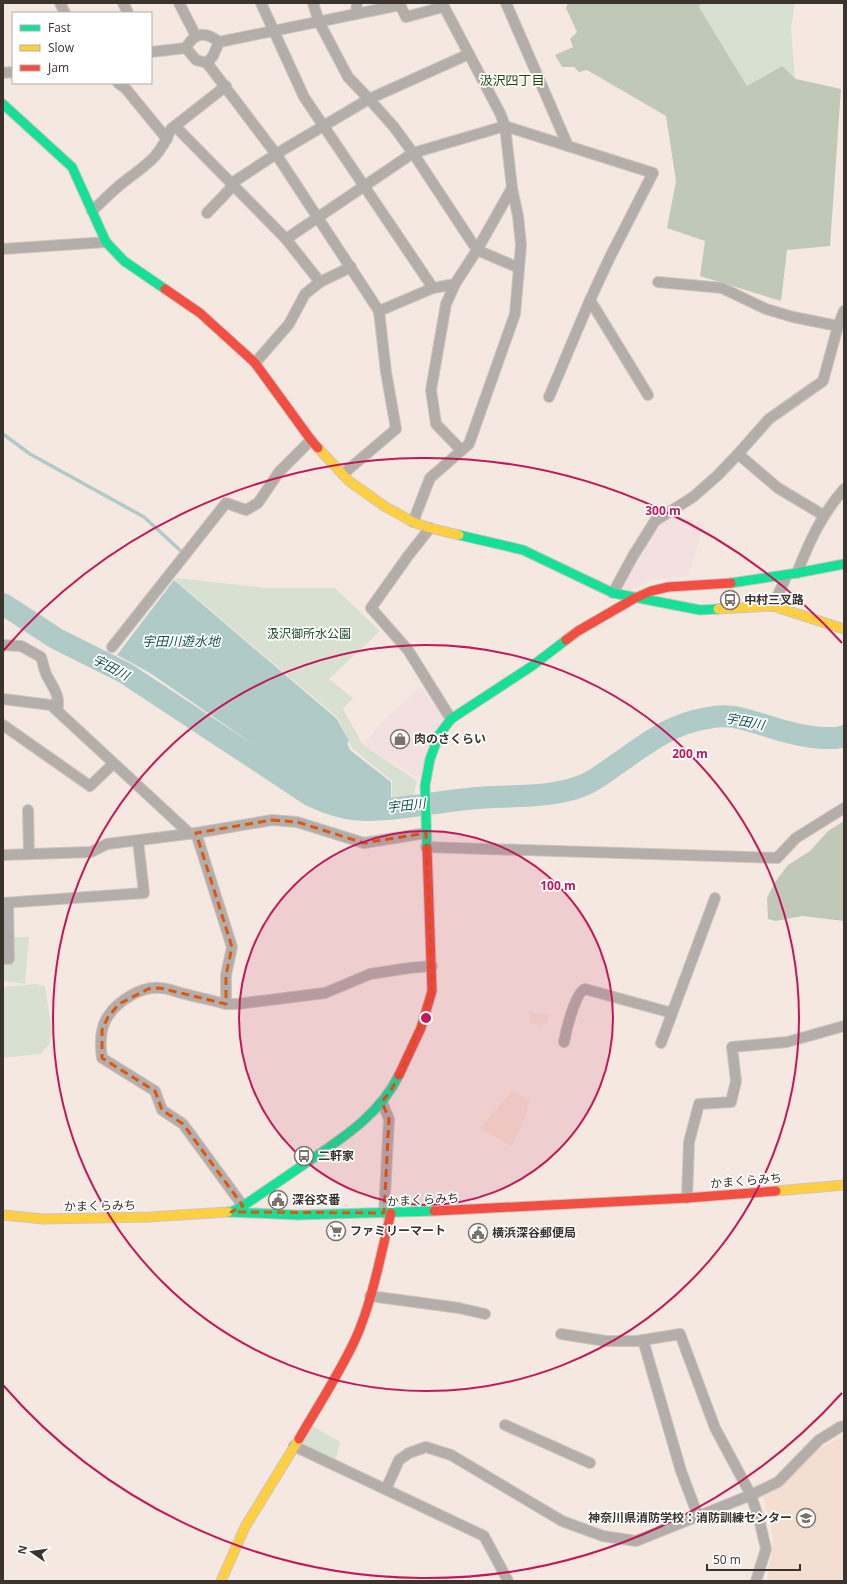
<svg xmlns="http://www.w3.org/2000/svg" width="847" height="1584" viewBox="0 0 847 1584" font-family="'Open Sans','Noto Sans JP',sans-serif">
<style>
.commercial{fill:#f3e0e1}
.built{fill:#f4ded1}
.green{fill:#d8e0d1}
.forest{fill:#c0c9b8}
.water{fill:#b0cac8}
.lines{fill:none;stroke-linecap:round;stroke-linejoin:round}
.stream{stroke:#b0cac8;stroke-width:3.5}
.river{stroke:#b0cac8;stroke-width:22}
.street-casing{stroke:#cec5be;stroke-width:12}
.fast-casing{stroke:#cec5be;stroke-width:11}
.slow-casing{stroke:#cec5be;stroke-width:11}
.jam-casing{stroke:#cec5be;stroke-width:11}
.street{stroke:#b4aeaa;stroke-width:10}
.fast{stroke:#16e098;stroke-width:9}
.slow{stroke:#ffcf43;stroke-width:9}
.jam{stroke:#f24e42;stroke-width:9}
.marked{fill:none;stroke:#df570e;stroke-width:3;stroke-dasharray:8 5;stroke-linejoin:round}
.ring{fill:none;stroke:#c2185b;stroke-width:2}
.labels{text-anchor:middle;stroke-width:3.5;stroke-linejoin:round;paint-order:stroke}
.poi-label{font-size:12px;font-weight:bold;fill:#3b332d;stroke:#fff;text-anchor:start}
.park-label{font-size:12px;fill:#1d4928;stroke:#fff}
.street-label{font-size:12px;fill:#3b332d;stroke:#fff}
.neighbourhood-label{font-size:13px;fill:#204707;stroke:#fff}
.water-label{font-size:13px;font-style:italic;fill:#165253;stroke:#fff}
.centre{fill:#c2185b;stroke:#fff;stroke-width:2}
.ring-label{font-size:12px;text-anchor:middle;font-weight:bold;fill:#c2185b;stroke:#fff;stroke-width:3.5;stroke-linejoin:round;paint-order:stroke}
</style>
<rect width="100%" height="100%" fill="#f5e8e0"/>
<g class="commercial">
<path d="M674,516L705,523L688,576L650,580L629,591L620,588L648,535Z"/>
<path d="M420,687L434,703L444,720L420,779L363,745L379,726Z"/>
</g>
<g class="built">
<path d="M530,1012L549,1015L547,1024L543,1023L542,1025L530,1023Z"/>
<path d="M512,1091L530,1101L522,1124L512,1146L480,1128Z"/>
<path d="M844,1434V1581H772L767,1579L774,1540L763,1497L810,1455Z"/>
</g>
<g class="green">
<path d="M702,3H795L791,28L795,79L782,66L747,86L699,7Z"/>
<path d="M176,578L267,588H335L380,631L329,679L353,698L343,709L363,745L417,781L413,798L392,800V781L352,748L338,718L175,580Z"/>
<path d="M14,937H29L25,984L3,981V964H14Z"/>
<path d="M36,984L45,986L52,1033L49,1045L40,1054L3,1058V987Z"/>
<path d="M313,1426L340,1442L335,1462L302,1445Z"/>
</g>
<g class="forest">
<path d="M568,3H702L699,7L747,86L782,66L796,79L841,89L830,246L787,250L781,301L700,276L705,241L667,228L676,181L666,116L587,70L579,72L574,67H562L555,55L573,47L570,39L577,32L566,8Z"/>
<path d="M844,821V921L802,916L776,921L768,919L767,898L775,882L788,865L810,851L828,831Z"/>
</g>
<path class="water" d="M174,580L337,719L349,741L347,743L350,750L391,782V800H367L340,798L309,783L150,673L117,655Z"/>
<g class="lines">
<path class="stream" d="M3,434L30,454L144,517L182,552"/>
<path class="river" d="M3,604L57,639L125,673L310,795C329,804 346,810 368,810C401,810 434,802 467,799C506,794 547,800 584,785C596,780 607,771 617,764C648,743 670,724 708,718C731,713 745,720 767,726C785,732 804,737 823,738C830,738 837,739 844,736"/>
<defs>
<g id="street">
<path d="M60,3L65,13"/>
<path d="M123,3L128,13"/>
<path d="M179,3L196,36"/>
<path d="M261,3L304,97L433,288"/>
<path d="M313,3L319,22L348,77L369,99L394,127L413,153L477,250L519,268"/>
<path d="M506,3L568,146"/>
<path d="M356,14L357,3"/>
<path d="M186,48C195,31 206,32 219,42L400,5L406,17L443,7"/>
<path d="M186,48L196,60L207,63L213,56L219,42"/>
<path d="M151,52L186,48"/>
<path d="M207,63L276,154L379,311L386,372L396,429L343,474"/>
<path d="M3,73L13,72"/>
<path d="M118,83L126,89L167,139"/>
<path d="M175,126L286,239L413,153L505,126L653,173L610,257L590,300L549,397"/>
<path d="M92,211C103,201 113,190 125,181C148,163 159,158 171,129L226,86"/>
<path d="M207,213L230,189L232,183L276,154L369,99L469,54"/>
<path d="M286,239L320,282"/>
<path d="M3,249L106,242"/>
<path d="M658,282L722,288L766,309L793,317L838,326"/>
<path d="M590,300L648,395"/>
<path d="M379,311L433,288L455,284"/>
<path d="M255,363L289,324L305,294L320,282L351,267"/>
<path d="M461,450L436,424L431,390L446,304L455,284L477,250L512,188"/>
<path d="M738,454L769,419L823,381L838,326L844,311"/>
<path d="M413,522L430,478L469,444L515,314L521,245L518,216L512,188L505,126L500,113L442,3"/>
<path d="M430,528L408,556L371,608L408,650L451,719"/>
<path d="M797,573C809,542 822,514 844,489"/>
<path d="M613,593L633,556L655,521L693,497L717,476L738,454L778,488L823,515"/>
<path d="M773,606L787,575"/>
<path d="M3,645L21,646L41,657C43,663 44,670 47,676C53,687 61,697 57,710"/>
<path d="M112,647L226,503L246,510L258,503L279,472L311,440"/>
<path d="M3,699L51,705L189,833"/>
<path d="M3,725L90,786L113,764"/>
<path d="M28,810L29,854"/>
<path d="M196,833L232,947L226,975V1004"/>
<path d="M426,847L777,858L796,838L844,808"/>
<path d="M3,855L91,852L107,844L196,833L272,820L297,822L364,843L426,833"/>
<path d="M3,903L144,893L138,841"/>
<path d="M3,959H9L8,903"/>
<path d="M564,1042C566,1031 575,993 585,989L672,1013"/>
<path d="M661,1043L715,898"/>
<path d="M382,1102L389,1119L384,1213"/>
<path d="M687,1198L689,1142L699,1104L731,1102L736,1081L732,1047L787,1042L844,1026"/>
<path d="M243,1206L183,1124L162,1110L155,1091L102,1058C100,1045 100,1028 108,1016C118,1001 141,986 160,988C167,988 174,991 181,993C196,997 211,1000 226,1004H237L325,993L370,974L409,968L432,966"/>
<path d="M370,1296L459,1308L485,1314"/>
<path d="M561,1334L606,1341H637L680,1334L715,1428L751,1495L760,1523L766,1549L756,1581"/>
<path d="M643,1340L681,1471L698,1516"/>
<path d="M505,1425L590,1463"/>
<path d="M294,1446L484,1536L508,1581"/>
<path d="M386,1489L399,1460L409,1453L426,1447L451,1455L562,1521L603,1536L636,1541L751,1495L778,1482L819,1440L840,1427L844,1426"/>
</g>
<g id="fast">
<path d="M3,104L72,167L106,242L124,261L165,289"/>
<path d="M459,535L523,550L613,593L700,610L718,609"/>
<path d="M731,583L797,573L844,564"/>
<path d="M427,848L425,786L430,759L439,735L451,719L532,666L566,640"/>
<path d="M228,1212L298,1215L434,1211"/>
<path d="M231,1212L243,1206C265,1191 287,1176 309,1161C344,1137 380,1114 399,1075"/>
</g>
<g id="slow">
<path d="M318,448L349,481L384,506L413,522L430,528L459,535"/>
<path d="M718,609L773,606L844,629"/>
<path d="M776,1191L844,1185"/>
<path d="M3,1215L43,1219L149,1217L228,1212"/>
<path d="M221,1581L245,1527L299,1439"/>
</g>
<g id="jam">
<path d="M165,289L200,313L255,363L311,440L318,448"/>
<path d="M566,640L578,631L635,598L651,591L668,587L731,583"/>
<path d="M399,1075L421,1028L432,991L427,848"/>
<path d="M434,1211L687,1198L776,1191"/>
<path d="M299,1439C318,1406 339,1374 355,1340C372,1303 381,1253 391,1213"/>
</g>
</defs>
<use href="#street" class="street-casing"/>
<use href="#fast" class="fast-casing"/>
<use href="#slow" class="slow-casing"/>
<use href="#jam" class="jam-casing"/>
<use href="#street" class="street"/>
<use href="#fast" class="fast"/>
<use href="#slow" class="slow"/>
<use href="#jam" class="jam"/>
</g>
<path class="marked" d="M272,820L297,822L364,843L426,833L432,991L410,1052L393,1087L382,1102L389,1119L384,1213L231,1212L243,1206L183,1124L162,1110L155,1091L102,1058V1030L108,1017L119,1004L148,989L160,988L226,1004V975L232,947L196,833Z"/>
<circle cx="426" cy="1018" r="187" fill="#c2185b" fill-opacity=".12"/>
<g class="ring">
<circle cx="426" cy="1018" r="187"/>
<circle cx="426" cy="1018" r="373"/>
<path d="M842 1393A560 560 0 0 1 3 1385M3 651A560 560 0 0 1 842 643"/>
</g>
<defs>
<symbol id="bus-ring" viewBox="-11 -11 22 22"><circle r="9.5" fill="#fff" stroke="#7c726c" stroke-width="1.5"/><path d="M-5-6H5V4H4V6H2V4H-2V6H-4V4H-5ZM-3.5-4V0h7V-4ZM-3.5 1.2v1.5H-2V1.2ZM2 1.2v1.5H3.5V1.2Z" fill="#7c726c"/></symbol>
<symbol id="shop-ring" viewBox="-11 -11 22 22"><circle r="9.5" fill="#fff" stroke="#7c726c" stroke-width="1.5"/><path d="M-5-2.5h2.3a2.7 3.5 0 0 1 5.4 0H5L5.5 6h-11ZM-1.5-2.5h3a1.5 2.3 0 0 0-3 0Z" fill="#7c726c"/></symbol>
<symbol id="civic-ring" viewBox="-11 -11 22 22"><circle r="9.5" fill="#fff" stroke="#7c726c" stroke-width="1.5"/><path d="M-.6-6.5H3V-4.5H.6V-3L4-1V1h2V6H-6V1h2V-1L-.6-3ZM-1.2 2.5V6h2.4V2.5Z" fill="#7c726c"/></symbol>
<symbol id="supermarket-ring" viewBox="-11 -11 22 22"><circle r="9.5" fill="#fff" stroke="#7c726c" stroke-width="1.5"/><path d="M-6-5.5h2.5l.6 2H6L4.5 2H-2.5L-4.4-4H-6ZM-1.5 3.2a1.3 1.3 0 1 0 .1 0ZM3 3.2a1.3 1.3 0 1 0 .1 0Z" fill="#7c726c"/></symbol>
<symbol id="school-ring" viewBox="-11 -11 22 22"><circle r="9.5" fill="#fff" stroke="#7c726c" stroke-width="1.5"/><path d="M0-5L7-2L0 1L-7-2ZM-4 1L0 2.5L4 1V4Q0 6-4 4Z" fill="#7c726c"/></symbol>
</defs>
<g fill-rule="evenodd">
<use href="#bus-ring" x="719" y="589" width="22" height="22"/>
<use href="#shop-ring" x="389" y="728" width="22" height="22"/>
<use href="#bus-ring" x="293" y="1145" width="22" height="22"/>
<use href="#civic-ring" x="267" y="1189" width="22" height="22"/>
<use href="#supermarket-ring" x="325" y="1220" width="22" height="22"/>
<use href="#civic-ring" x="467" y="1222" width="22" height="22"/>
<use href="#school-ring" x="795" y="1507" width="22" height="22"/>
</g>
<g class="labels">
<g class="poi-label">
<text x="744" y="604">中村三叉路</text>
<text x="414" y="743">肉のさくらい</text>
<text x="318" y="1160">二軒家</text>
<text x="292" y="1204">深谷交番</text>
<text x="350" y="1235">ファミリーマート</text>
<text x="492" y="1237">横浜深谷郵便局</text>
<text x="792" y="1522" text-anchor="end">神奈川県消防学校：消防訓練センター</text>
</g>
<g class="park-label">
<text x="309" y="638">汲沢御所水公園</text>
</g>
<g class="street-label">
<text transform="translate(746 1181) rotate(-5)" y="4">かまくらみち</text>
<text transform="translate(423 1200) rotate(-3)" y="4">かまくらみち</text>
<text transform="translate(100 1206) rotate(-1)" y="4">かまくらみち</text>
</g>
<g class="neighbourhood-label">
<text x="512" y="85">汲沢四丁目</text>
</g>
<g class="water-label">
<text x="181" y="646">宇田川遊水地</text>
<text transform="translate(111 667) rotate(28)" y="5">宇田川</text>
<text transform="translate(745 721) rotate(11)" y="5">宇田川</text>
<text transform="translate(406 805) rotate(-6)" y="5">宇田川</text>
</g>
</g>
<circle cx="426" cy="1018" r="6" class="centre"/>
<g class="ring-label">
<text x="663" y="515">300 m</text>
<text x="690" y="758">200 m</text>
<text x="558" y="890">100 m</text>
</g>
<rect width="847" height="1584" fill="none" stroke="#3b332d" stroke-width="8"/>
<rect x="12" y="12" width="140" height="72" fill="#ffffff" stroke="#b1adab"/>
<rect x="20" y="25" width="20" height="6" fill="#16e098" stroke="#b1adab"/>
<text x="48" y="32" font-size="12" fill="#3b332d">Fast</text>
<rect x="20" y="45" width="20" height="6" fill="#ffcf43" stroke="#b1adab"/>
<text x="48" y="52" font-size="12" fill="#3b332d">Slow</text>
<rect x="20" y="65" width="20" height="6" fill="#f24e42" stroke="#b1adab"/>
<text x="48" y="72" font-size="12" fill="#3b332d">Jam</text>
<g transform="translate(32 1552) rotate(283)" stroke="#ffffff" stroke-width="3" paint-order="stroke">
<path d="M0-3L7 15L0 10L-7 15Z" fill="#3b332d"/>
<text y="-6" font-size="11" font-weight="bold" text-anchor="middle" fill="#3b332d">N</text>
</g>
<path d="M707 1564v6h93v-6" fill="none" stroke="#3b332d" stroke-width="2"/>
<text x="713" y="1564" font-size="12" fill="#3b332d" stroke="#ffffff" stroke-width="3" paint-order="stroke">50 m</text>
</svg>
